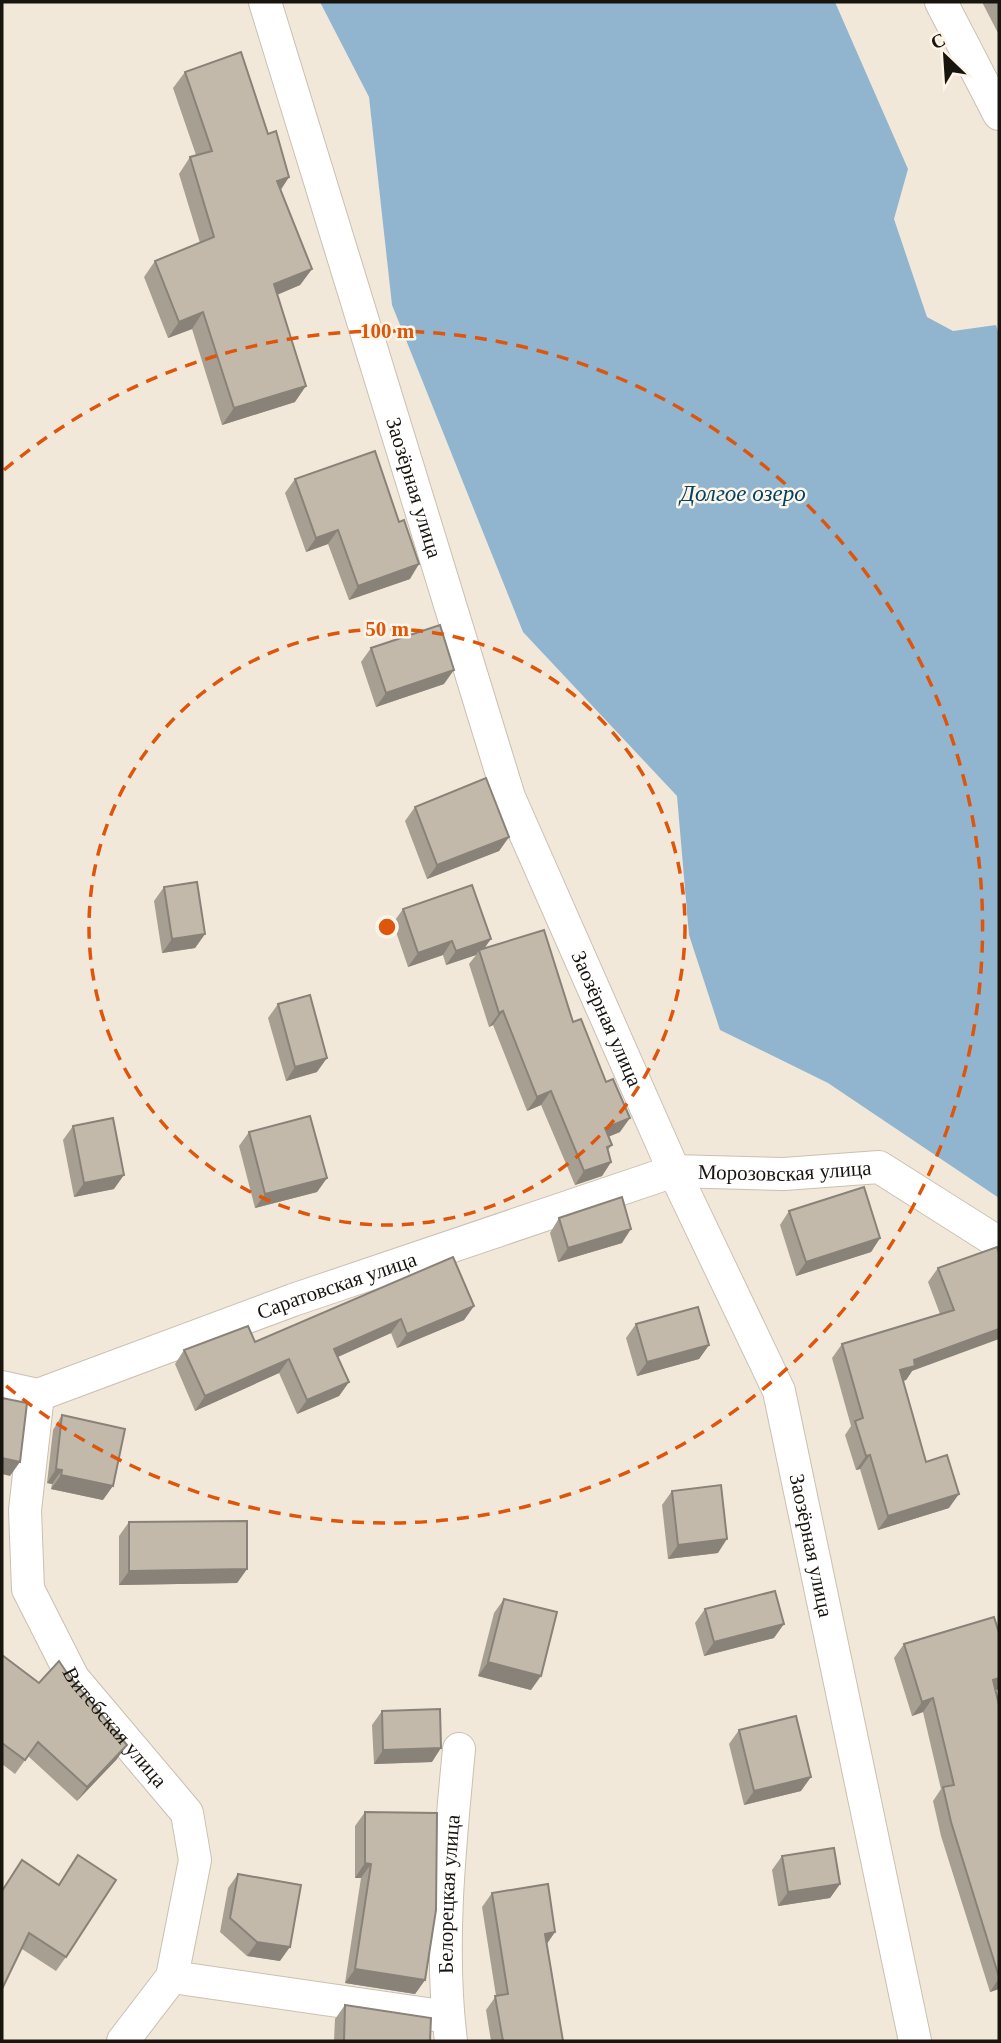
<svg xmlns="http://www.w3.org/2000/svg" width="1001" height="2043" viewBox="0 0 1001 2043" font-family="'Times New Roman',serif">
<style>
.water{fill:#91b5cf}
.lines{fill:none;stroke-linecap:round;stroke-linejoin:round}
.street-casing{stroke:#cac0b2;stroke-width:34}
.street{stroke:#fff;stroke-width:32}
.wall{fill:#a89f93}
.shaded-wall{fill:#888278}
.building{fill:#c3b9ab;stroke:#888278;stroke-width:2}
.ring{fill:none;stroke:#de560c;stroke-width:3.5;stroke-dasharray:12 9}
.labels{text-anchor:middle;stroke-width:5;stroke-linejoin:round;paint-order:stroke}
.street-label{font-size:21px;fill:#18150f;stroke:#fef5e9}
.water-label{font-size:23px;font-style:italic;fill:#004266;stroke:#fef5e9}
.centre{fill:#de560c;stroke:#fef5e9;stroke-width:3.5}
.ring-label{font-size:21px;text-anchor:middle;font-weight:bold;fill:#de560c;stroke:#fef5e9;stroke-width:5;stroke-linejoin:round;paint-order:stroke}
</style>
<rect width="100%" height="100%" fill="#f2e8d9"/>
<path class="water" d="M320,2H835L908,169L894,219L927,317L953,331L996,325L999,335V1198L828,1083L720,1030L689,935L677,796L523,632L392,305L369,97Z"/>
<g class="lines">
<defs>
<g id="street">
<path id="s1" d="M265,2L509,797L674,1171L779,1391L915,2041"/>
<path d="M941,2L999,114"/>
<path id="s2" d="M2,1387L38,1395L293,1300L674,1171L784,1174L879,1167L999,1243"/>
<path id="s3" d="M38,1395L25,1510L28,1589L73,1678L187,1813L195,1860L172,1977L123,2041"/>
<path d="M172,1977L448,2017"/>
<path id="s4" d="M451,2041C439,1946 450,1844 459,1749"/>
</g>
</defs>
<use href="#street" class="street-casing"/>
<use href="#street" class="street"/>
</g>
<g class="wall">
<path d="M982,2H999V35Z"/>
<path d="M185,72L268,134L289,177L281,190L312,269L300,285L277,295L295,402L222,425L192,329L168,338L144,277L155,261L200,243L179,174L190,157L196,155L173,88Z"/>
<path d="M295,479L399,522L410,579L349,600L328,544L306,552L285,493Z"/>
<path d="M371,648L444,684L376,707L361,662Z"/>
<path d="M415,807L509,837L499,851L427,879L405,821Z"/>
<path d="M164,887L205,934L195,948L162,953L154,901Z"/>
<path d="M403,909L484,949L573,1022L620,1132L608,1137L612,1145L608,1150L611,1162L602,1176L575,1185L541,1105L527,1111L493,1025L489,1027L469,964L476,955L446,965L443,955L408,967L393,923Z"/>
<path d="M278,1004L317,1072L286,1081L268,1018Z"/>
<path d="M73,1126L114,1189L74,1197L63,1140Z"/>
<path d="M249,1132L327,1178L317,1192L255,1208L239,1146Z"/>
<path d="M789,1211L880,1238L871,1252L796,1276L780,1225Z"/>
<path d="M559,1218L622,1243L558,1262L550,1233Z"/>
<path d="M997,1247L906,1380L903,1381L926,1462L949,1508L878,1530L860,1469L856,1470L845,1435L851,1426L832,1358L842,1344L940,1314L928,1282L938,1268Z"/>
<path d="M474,1306L464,1320L397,1348L391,1333L338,1357L349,1382L339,1396L297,1414L279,1373L195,1411L175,1364L184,1350L255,1342Z"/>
<path d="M636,1324L709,1345L699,1359L637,1376L626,1338Z"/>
<path d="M62,1415L103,1500L51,1489L52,1484L47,1483L53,1430Z"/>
<path d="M672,1491L718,1553L668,1559L662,1505Z"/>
<path d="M129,1522L247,1569L237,1583L119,1585V1536Z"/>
<path d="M504,1599L531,1690L478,1676L494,1613Z"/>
<path d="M705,1609L774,1638L704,1656L695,1623Z"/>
<path d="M999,1633V1689L996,1690L999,1705V1989L990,1992L941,1836L933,1801L941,1789L923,1712L912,1716L894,1658L904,1644Z"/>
<path d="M2,1655L117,1759L77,1801L28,1756L15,1774L2,1764Z"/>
<path d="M382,1711L432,1762L374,1764L372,1725Z"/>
<path d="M739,1730L801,1791L744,1805L729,1744Z"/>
<path d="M365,1812L425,1980L415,1994L345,1983L361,1878H355V1826Z"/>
<path d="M78,1855L66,1957L56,1971L22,1949L2,1890L59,1884Z"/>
<path d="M782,1856L840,1884L830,1898L778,1906L772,1870Z"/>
<path d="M238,1874L280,1961L247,1956L220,1932L228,1888Z"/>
<path d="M492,1893L555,1932L547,1944L563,2041H491L486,2010L496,1996L482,1907Z"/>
<path d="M345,2005L430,2041H334L335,2019Z"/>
</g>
<g class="shaded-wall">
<path d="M289,177L278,193L277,181Z"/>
<path d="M312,269L300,285L262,301L274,284Z"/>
<path d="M203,312L192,329L168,338L179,322Z"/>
<path d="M306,386L295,402L222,425L234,408Z"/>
<path d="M338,530L328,544L306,552L316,538Z"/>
<path d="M419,564L410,579L349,600L358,586Z"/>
<path d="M454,670L444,684L376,707L386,693Z"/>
<path d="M509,837L499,851L427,879L437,865Z"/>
<path d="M205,934L195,948L162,953L172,939Z"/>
<path d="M491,939L481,953L479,950L476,955L446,965L456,951Z"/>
<path d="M452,941L443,955L408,967L418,953Z"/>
<path d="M503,1011L493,1025L489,1027L499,1013Z"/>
<path d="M327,1058L317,1072L286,1081L295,1067Z"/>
<path d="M551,1091L541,1105L527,1111L537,1097Z"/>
<path d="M630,1118L620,1132L595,1142L605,1128Z"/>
<path d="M611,1162L602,1176L575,1185L584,1171Z"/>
<path d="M124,1175L114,1189L74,1197L84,1183Z"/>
<path d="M327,1178L317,1192L255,1208L265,1194Z"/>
<path d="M631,1229L622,1243L558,1262L568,1248Z"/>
<path d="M880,1238L871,1252L796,1276L806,1262Z"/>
<path d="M474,1306L464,1320L397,1348L407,1334Z"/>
<path d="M401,1319L391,1333L324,1363L334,1349Z"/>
<path d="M999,1329V1339L912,1371L906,1380L890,1385L900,1370L914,1360Z"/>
<path d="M709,1345L699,1359L637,1376L647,1362Z"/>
<path d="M289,1359L279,1373L195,1411L205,1396Z"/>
<path d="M349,1382L339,1396L297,1414L307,1400Z"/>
<path d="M870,1455L860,1469L856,1470L866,1456Z"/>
<path d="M2,1458L20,1462L10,1476L2,1474Z"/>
<path d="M56,1469L62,1470L52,1484L47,1483Z"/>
<path d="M61,1475L113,1486L103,1500L51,1489Z"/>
<path d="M959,1494L949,1508L878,1530L888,1516Z"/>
<path d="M727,1539L718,1553L668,1559L678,1545Z"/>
<path d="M247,1569L237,1583L119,1585L129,1571Z"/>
<path d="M784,1624L774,1638L704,1656L714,1642Z"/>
<path d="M488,1662L541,1676L531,1690L478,1676Z"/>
<path d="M999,1678V1689L984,1694L993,1680Z"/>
<path d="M933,1698L923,1712L912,1716L922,1702Z"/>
<path d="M127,1745L117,1759L77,1801L87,1787Z"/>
<path d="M441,1748L432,1762L374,1764L383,1750Z"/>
<path d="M811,1777L801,1791L744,1805L754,1791Z"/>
<path d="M365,1863L371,1864L361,1878H355Z"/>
<path d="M840,1884L830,1898L778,1906L788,1892Z"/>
<path d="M555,1932L545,1946V1934Z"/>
<path d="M257,1942L290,1947L280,1961L247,1956Z"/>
<path d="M355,1969L425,1980L415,1994L345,1983Z"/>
<path d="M999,1978V1989L990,1992Z"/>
</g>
<g class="building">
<path d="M241,52L268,134L276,131L289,177L277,181L312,269L274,284L306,386L234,408L203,312L179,322L155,261L214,237L190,157L212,151L185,72Z"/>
<path d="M375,451L399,522L404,520L419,564L358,586L338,530L316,538L295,479Z"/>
<path d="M440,625L454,670L386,693L371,648Z"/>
<path d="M486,778L509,837L437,865L415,807Z"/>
<path d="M197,882L205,934L172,939L164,887Z"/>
<path d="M472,885L491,939L456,951L452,941L418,953L403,909Z"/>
<path d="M544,930L573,1022L581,1019L606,1082L613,1079L630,1118L605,1128L612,1145L607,1147L611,1162L584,1171L551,1091L537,1097L503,1011L499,1013L479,950Z"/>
<path d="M310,995L327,1058L295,1067L278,1004Z"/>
<path d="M310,1116L327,1178L265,1194L249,1132Z"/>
<path d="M113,1118L124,1175L84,1183L73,1126Z"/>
<path d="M864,1187L880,1238L806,1262L789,1211Z"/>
<path d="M622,1197L631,1229L568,1248L559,1218Z"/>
<path d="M997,1247L999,1253V1329L914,1360L915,1366L900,1370L926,1462L947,1455L959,1494L888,1516L870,1455L866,1456L855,1421L863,1418L842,1344L954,1310L938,1268Z"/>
<path d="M453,1257L474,1306L407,1334L401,1319L334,1349L349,1382L307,1400L289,1359L205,1396L184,1350L248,1326L255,1342Z"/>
<path d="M698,1307L709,1345L647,1362L636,1324Z"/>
<path d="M2,1398L27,1403L20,1462L2,1458Z"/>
<path d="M62,1415L125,1429L113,1486L61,1475L62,1470L56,1469Z"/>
<path d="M721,1485L727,1539L678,1545L672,1491Z"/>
<path d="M247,1521V1569L129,1571V1522Z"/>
<path d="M775,1591L784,1624L714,1642L705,1609Z"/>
<path d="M504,1599L557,1612L541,1676L488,1662Z"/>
<path d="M994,1617L999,1633V1678L993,1680L999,1705V1977L951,1822L943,1787L954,1785L933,1698L922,1702L904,1644Z"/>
<path d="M2,1655L39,1683L59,1661L69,1676L127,1745L87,1787L38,1742L25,1760L2,1743Z"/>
<path d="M440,1709L441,1748L383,1750L382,1711Z"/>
<path d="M796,1716L811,1777L754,1791L739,1730Z"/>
<path d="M365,1812L437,1813L436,1910L425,1980L355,1969L371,1864L365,1863Z"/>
<path d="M834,1848L840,1884L788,1892L782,1856Z"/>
<path d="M78,1855L116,1880L66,1957L29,1933L2,1989V1891L22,1860L59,1885Z"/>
<path d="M238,1874L301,1885L290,1947L257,1942L230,1918Z"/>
<path d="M548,1884L555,1932L545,1934L563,2041H503L495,1996L508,1994L492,1893Z"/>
<path d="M345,2005L431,2018L430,2041H344Z"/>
</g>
<g class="ring">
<circle cx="387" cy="927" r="298"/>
<path d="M4 470A596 596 0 1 1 4 1384"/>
</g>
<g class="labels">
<g class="street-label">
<text dy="7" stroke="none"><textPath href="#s1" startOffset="508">Заозёрная улица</textPath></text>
<text dy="7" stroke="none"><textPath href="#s1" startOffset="1074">Заозёрная улица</textPath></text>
<text dy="7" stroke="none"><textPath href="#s2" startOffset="822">Морозовская улица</textPath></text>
<text dy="7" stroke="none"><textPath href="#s2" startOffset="355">Саратовская улица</textPath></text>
<text dy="7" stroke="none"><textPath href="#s1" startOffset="1642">Заозёрная улица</textPath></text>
<text dy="7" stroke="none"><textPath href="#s3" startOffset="359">Витебская улица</textPath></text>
<text dy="7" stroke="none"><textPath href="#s4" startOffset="147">Белорецкая улица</textPath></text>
</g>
<g class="water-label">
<text x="743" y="501">Долгое озеро</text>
</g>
</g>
<circle cx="387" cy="927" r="10" class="centre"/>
<g class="ring-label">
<text x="387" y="338">100 m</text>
<text x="387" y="636">50 m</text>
</g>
<rect width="1001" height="2043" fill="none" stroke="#18150f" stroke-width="7"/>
<g transform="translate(945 56) rotate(335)" stroke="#fef5e9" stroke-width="5" paint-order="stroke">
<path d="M0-5L12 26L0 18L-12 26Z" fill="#18150f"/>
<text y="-10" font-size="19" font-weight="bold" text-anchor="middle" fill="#18150f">С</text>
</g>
</svg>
